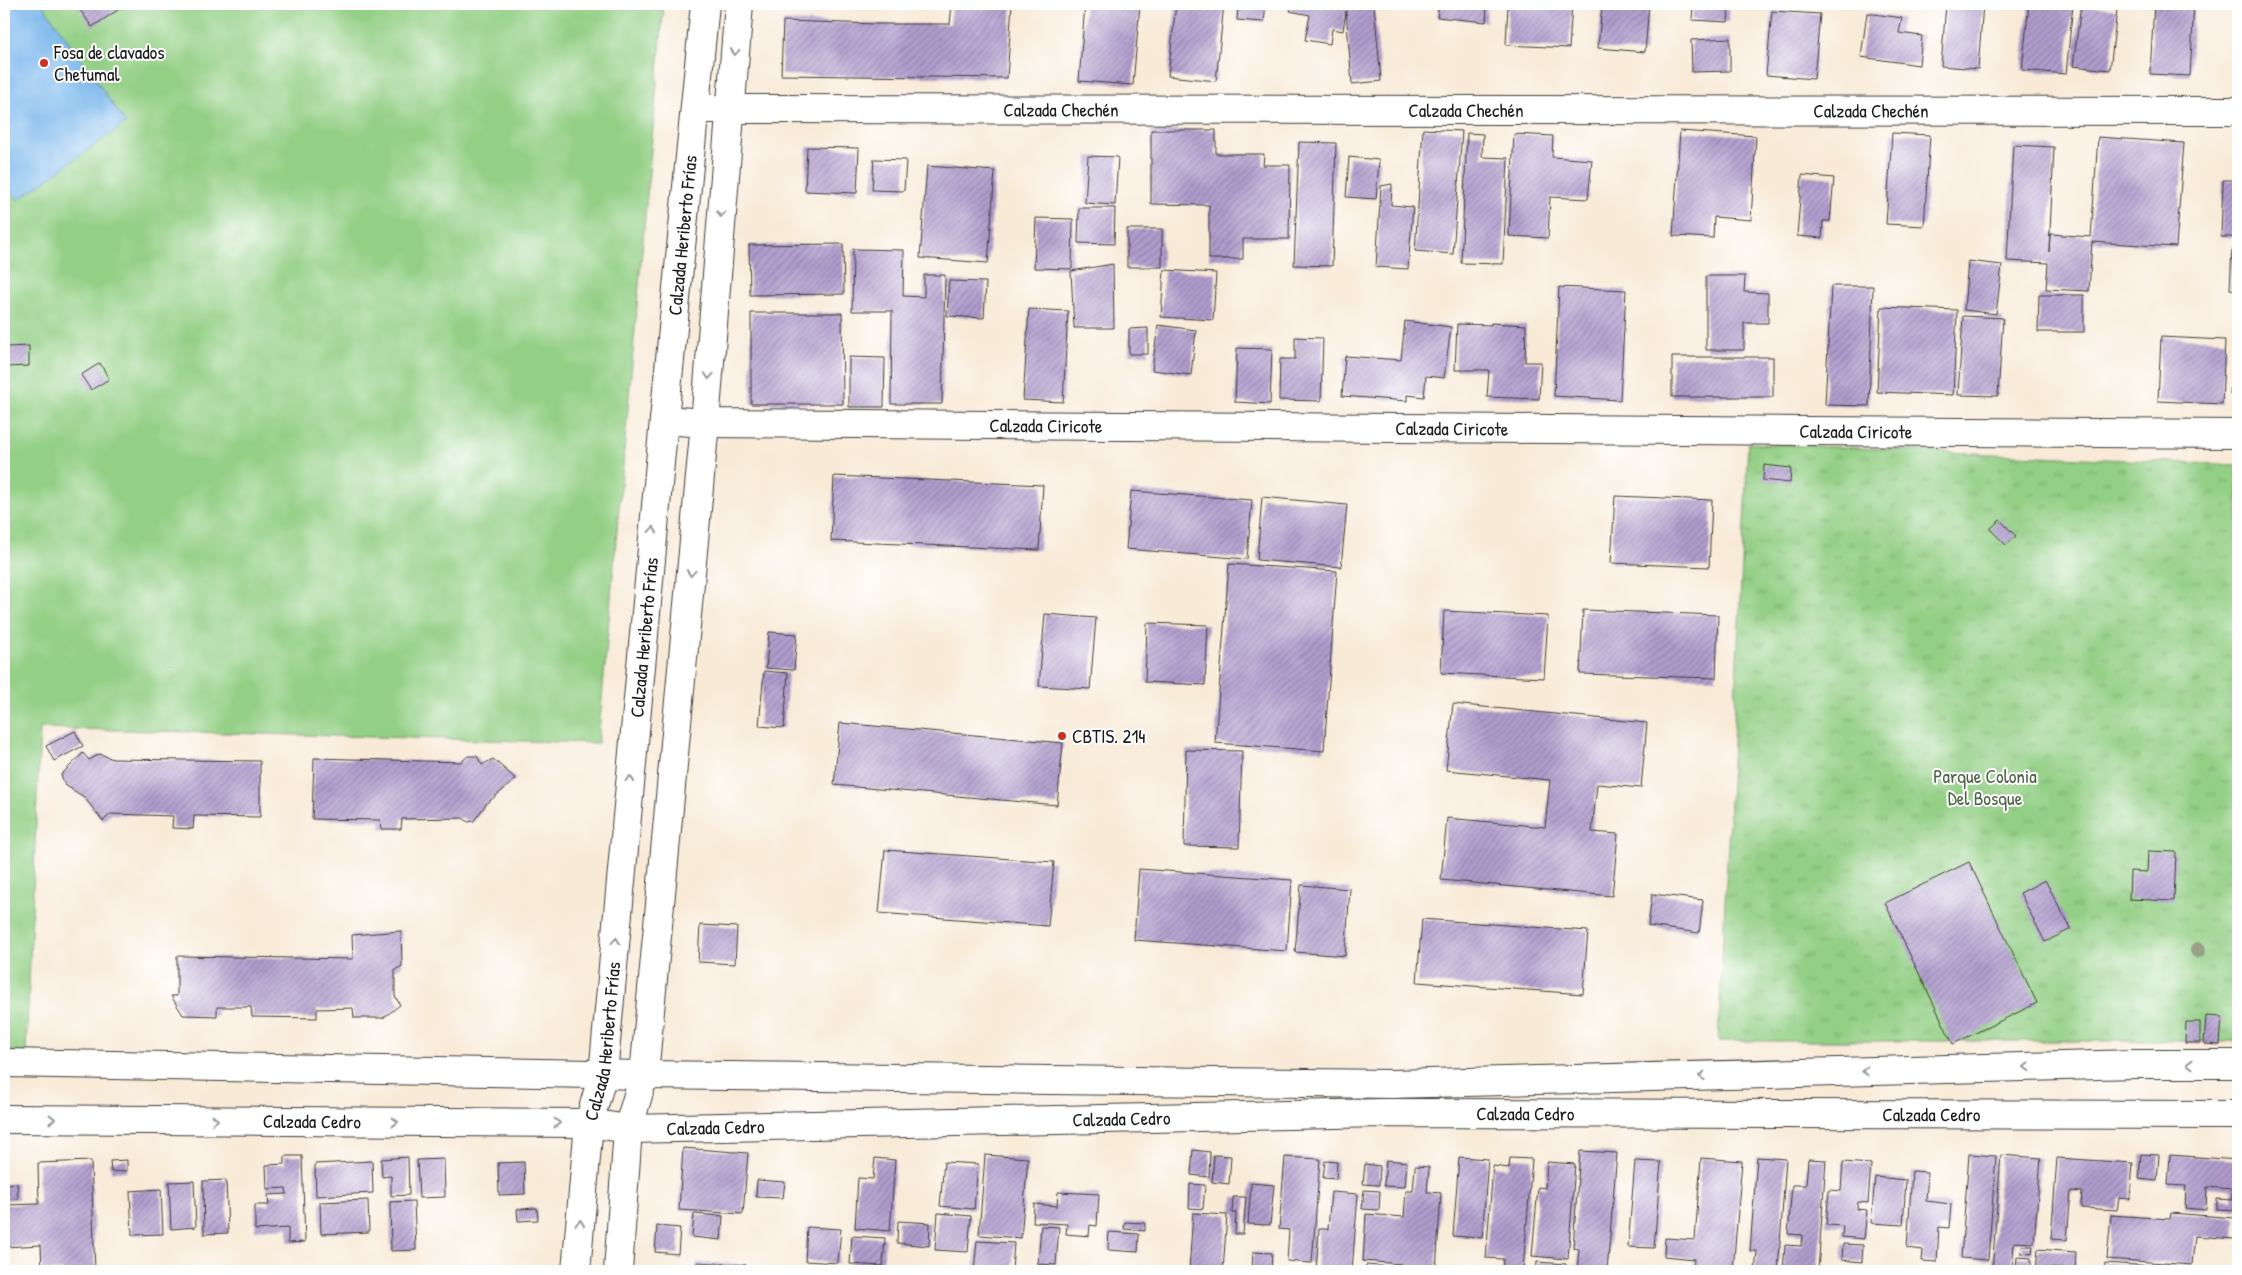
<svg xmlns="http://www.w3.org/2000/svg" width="2242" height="1275" viewBox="0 0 2242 1275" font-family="'Patrick Hand',sans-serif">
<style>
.grass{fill:#93cf84;stroke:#587650}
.park{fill:url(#park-tufts);stroke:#587650}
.water{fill:#7ab7ec;stroke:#4b6a84}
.building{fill:url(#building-hatch)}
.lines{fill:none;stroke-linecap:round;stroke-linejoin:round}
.street-casing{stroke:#3d3b38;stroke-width:30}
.street{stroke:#fff;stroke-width:28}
.tree{fill:#99a087}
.oneway{stroke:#999}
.poi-dot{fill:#c8321e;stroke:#fff;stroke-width:2}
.labels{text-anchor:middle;stroke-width:4;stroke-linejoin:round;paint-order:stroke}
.poi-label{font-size:19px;fill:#1c1c1c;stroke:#fff;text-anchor:start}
.street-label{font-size:19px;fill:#1c1c1c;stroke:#fff}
.park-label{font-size:19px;fill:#4c6446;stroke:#fff}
</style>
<defs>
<pattern id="park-tufts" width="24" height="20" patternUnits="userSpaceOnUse" patternTransform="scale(1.25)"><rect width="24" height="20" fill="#93cf84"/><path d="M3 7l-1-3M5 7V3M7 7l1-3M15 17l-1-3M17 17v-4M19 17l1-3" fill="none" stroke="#7eb171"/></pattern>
<pattern id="building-hatch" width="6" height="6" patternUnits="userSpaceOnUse" patternTransform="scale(1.25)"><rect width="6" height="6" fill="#b19dce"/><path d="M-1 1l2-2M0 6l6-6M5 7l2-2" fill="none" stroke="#8f7fa6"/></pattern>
</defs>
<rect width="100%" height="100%" fill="#fff"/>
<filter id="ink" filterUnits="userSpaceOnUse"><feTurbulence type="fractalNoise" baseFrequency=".02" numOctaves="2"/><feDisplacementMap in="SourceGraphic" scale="10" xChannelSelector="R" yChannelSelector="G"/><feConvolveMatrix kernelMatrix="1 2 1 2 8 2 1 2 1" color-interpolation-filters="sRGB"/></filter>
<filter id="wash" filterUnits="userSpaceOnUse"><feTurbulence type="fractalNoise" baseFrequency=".0096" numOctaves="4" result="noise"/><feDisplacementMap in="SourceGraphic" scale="20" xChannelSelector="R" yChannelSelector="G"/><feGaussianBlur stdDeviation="1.12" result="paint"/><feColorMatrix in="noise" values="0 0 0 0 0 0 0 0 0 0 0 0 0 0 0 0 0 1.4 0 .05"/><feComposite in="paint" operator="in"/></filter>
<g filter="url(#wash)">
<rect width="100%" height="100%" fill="#f8ead7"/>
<path class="grass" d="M4,4H664L598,743L40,728L26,1053H4Z"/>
<path class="park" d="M1748,443L2238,465V1041H1718Z"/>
<path class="water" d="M4,4H42L126,123L18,200L4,181Z"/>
<g id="blocks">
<g class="building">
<path d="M76,4H127L92,27Z"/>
<path d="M952,4H1012L1007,78L781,75L783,21L876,24H950Z"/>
<path d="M1085,4H1140L1133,85L1079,81Z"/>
<path d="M1176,4H1224L1216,81L1168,76Z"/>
<path d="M1238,4H1266L1264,22L1237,20Z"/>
<path d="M1292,4H1374L1381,81L1352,84L1346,11L1343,31L1332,29L1330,44L1305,40L1310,15L1290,11Z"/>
<path d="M1439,4H1487L1486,22L1437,17Z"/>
<path d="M1508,4H1572L1569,48L1506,45Z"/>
<path d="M1602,4H1649L1645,52L1598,48Z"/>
<path d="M1693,4H1729L1728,22L1692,20Z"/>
<path d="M1946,4H1983L1978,69L1941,66Z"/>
<path d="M2029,4H2073L2066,74L2022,70Z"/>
<path d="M2154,4H2194L2190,76L2150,74Z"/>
<path d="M2081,5L2117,10L2110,70L2073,66Z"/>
<path d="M1772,11L1820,14L1814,79L1766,75Z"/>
<path d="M1867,13L1902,18L1899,33L1922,36L1919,65L1861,57Z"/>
<path d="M1730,38V71L1692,72L1691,40Z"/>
<path d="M1423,129L1462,131L1453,254L1415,251Z"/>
<path d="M1151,130H1216V154H1264L1263,165H1290L1289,239H1243V259H1209V205L1151,204Z"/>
<path d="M1680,131L1756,136L1751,220L1714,217L1713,238L1673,236Z"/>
<path d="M1467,133L1483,134L1482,157L1508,158L1503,264L1461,263Z"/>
<path d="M1892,133L1930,135L1924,226L1886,224Z"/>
<path d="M1514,134L1553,136L1552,157L1592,160L1588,199L1550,197L1548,238L1509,236Z"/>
<path d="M2098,137L2184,143L2176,247L2092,242L2089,291L2046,289L2048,263L2007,261L2013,145L2054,147L2049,252L2050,234L2091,237Z"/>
<path d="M1299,142L1336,143L1332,266L1294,265Z"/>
<path d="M807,147L859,148L857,193L805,191Z"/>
<path d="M1088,156L1118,157L1115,205L1085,203Z"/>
<path d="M1349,157L1379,160L1376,199L1346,197Z"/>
<path d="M874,159L906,160L904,191L872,190Z"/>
<path d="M927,166L995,171L988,263L920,258Z"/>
<path d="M1802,175L1834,178L1830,221H1823L1822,238L1797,236Z"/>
<path d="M2223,180H2238V237H2221Z"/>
<path d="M1392,184L1391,205L1413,207L1408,269L1376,267L1381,186Z"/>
<path d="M1079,208H1115L1114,244L1078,243Z"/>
<path d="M1036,218L1073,219L1072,269L1034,268Z"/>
<rect x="1127" y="229" width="35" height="38"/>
<path d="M843,244L844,294L750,295L749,245Z"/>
<path d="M853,249L904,250L903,296L924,297V275H945L942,404H891L892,311H852Z"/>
<path d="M2232,250L2238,251V290L2230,289Z"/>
<path d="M1968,261L2002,265L1996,314L1964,310Z"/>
<path d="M1113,264L1114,328H1074L1071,271Z"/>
<path d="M1164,270L1216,273L1213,320L1161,317Z"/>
<path d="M1706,276H1745L1744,292L1768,293V323H1744V350H1706Z"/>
<path d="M949,281L986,282L984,318L947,316Z"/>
<path d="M1831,286H1873L1869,406L1825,405Z"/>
<path d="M1559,287L1626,290L1620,400L1554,396Z"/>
<path d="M2039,295H2084V332H2038Z"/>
<path d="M1881,307L1957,310L1953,395L1877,392Z"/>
<path d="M1029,309L1068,311L1063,402L1023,400Z"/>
<path d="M2237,312H2238V395L2230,394Z"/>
<path d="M751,313H842L843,404H751Z"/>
<path d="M1963,316L2003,318L1998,396L1958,395Z"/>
<path d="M1405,321L1451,327L1444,378L1426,376L1424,397L1407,395V401L1342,396L1345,356L1401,360Z"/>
<path d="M1491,323L1526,325L1525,362H1541L1539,399L1487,397L1489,370H1455L1457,324L1491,325Z"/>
<path d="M1158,325L1196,330L1191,375L1152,370Z"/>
<path d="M1148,328V354H1129V329Z"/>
<path d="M1295,337L1323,338L1321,401L1279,400L1280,359H1295Z"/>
<path d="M2161,337L2225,340L2222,404L2158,401Z"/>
<path d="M29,346V366L7,367V347Z"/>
<path d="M1237,348L1272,349L1270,404L1235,402Z"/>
<path d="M849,357L885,358L884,407H849Z"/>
<rect x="1672" y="357" width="101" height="40"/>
<path d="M100,363L109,379L91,390L81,375Z"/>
<path d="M1764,465L1791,468L1790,483L1763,480Z"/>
<path d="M834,476L1043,485L1039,550L831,541Z"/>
<path d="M1131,491L1252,500L1247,559L1126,549Z"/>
<path d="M1615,496L1712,500L1709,567L1611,563Z"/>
<path d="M1262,497L1347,505L1341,567L1257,560Z"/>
<path d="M2000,520L2016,536L2006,545L1990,529Z"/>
<path d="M1229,564L1337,571L1324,751L1215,743Z"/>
<path d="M1583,610L1718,615L1716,678L1580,674Z"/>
<path d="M1444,611L1548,616L1544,678L1441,673Z"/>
<path d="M1045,614L1096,618L1090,689L1039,686Z"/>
<path d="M1147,623L1208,625L1205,685L1145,682Z"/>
<path d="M769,632L797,634L794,670L766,668Z"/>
<path d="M764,671L788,673L784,728L759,726Z"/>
<path d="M1453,704L1647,723L1641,788L1597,784L1592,832L1618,834L1612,896L1441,880L1447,818L1545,827L1550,780L1446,770Z"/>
<path d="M840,723L1063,743L1057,805L834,785Z"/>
<path d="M75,731L83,746L54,761L46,746Z"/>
<path d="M1186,750L1242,751L1239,847L1184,846Z"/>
<path d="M83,753L89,760L100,754L113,759L260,761V817L194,816L193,829L172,828L173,816L111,814L103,821L84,797L65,785L61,775Z"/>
<path d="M468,756H477L482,765L493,759L516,779L486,804L474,821L468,822L463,818L402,819L401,829H381L380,820L312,819L314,758L461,762Z"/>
<path d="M885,850L1054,862L1048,926L879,913Z"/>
<path d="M2148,851L2176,852L2174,901L2129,899L2130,871L2147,872Z"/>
<path d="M1969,862L2037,1003L1953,1044L1885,903Z"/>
<path d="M1139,869L1292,880L1287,951L1134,940Z"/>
<path d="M2045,880L2071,929L2045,942L2020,893Z"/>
<path d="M1301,885L1350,889L1345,956L1295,952Z"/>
<path d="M1652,894L1703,900L1699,933L1648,926Z"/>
<path d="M1422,919L1588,931L1583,994L1417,982Z"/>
<path d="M700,925L737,927L735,964L698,962Z"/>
<path d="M401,931L402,966L395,970V996L400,1005L383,1018H354L353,1008L317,1009V1018L252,1017L251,1007H217V1016L183,1015L171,996H177V956L353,959L352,935Z"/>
<path d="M2206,1016L2222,1017L2220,1045L2204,1044Z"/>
<path d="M2186,1022H2200V1043H2185Z"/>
<path d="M683,1148L748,1153L743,1214L679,1210Z"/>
<path d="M1193,1150L1210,1152L1209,1177L1191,1175Z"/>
<path d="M1580,1151L1617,1153L1607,1271H1577L1579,1249L1573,1248Z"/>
<path d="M1969,1154L1996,1156L1988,1260L1961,1258Z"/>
<path d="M2141,1154L2159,1155L2157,1181L2139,1179Z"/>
<path d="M985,1155L1028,1158L1021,1238L979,1235Z"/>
<path d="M1214,1155L1231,1156L1229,1184L1212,1182Z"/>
<path d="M2001,1155L2041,1158L2034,1243L2014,1242L2012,1271H1992Z"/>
<path d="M2170,1155L2238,1160V1210L2217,1209V1199L2232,1200V1189L2207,1187L2206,1210L2185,1208L2186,1186L2168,1185Z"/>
<path d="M285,1156H302L305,1242L288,1243V1228L255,1230V1205H269L268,1195L287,1194L286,1188L267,1189L266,1165L285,1164Z"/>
<path d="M408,1157L409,1195L391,1196V1176L382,1177L381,1159Z"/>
<path d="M1285,1157L1320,1159L1312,1263L1287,1261L1289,1230L1279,1229Z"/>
<path d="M1459,1157L1488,1159L1482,1238L1453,1236Z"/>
<path d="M1757,1157L1786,1159L1778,1271H1755L1757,1251H1750Z"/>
<path d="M875,1158L895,1160L890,1231L855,1228L858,1178L873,1179Z"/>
<path d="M1510,1158L1532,1159L1523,1271H1502L1503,1259L1486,1258L1493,1166L1509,1168Z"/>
<path d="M1701,1158L1742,1161L1733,1271H1693L1694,1259L1664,1256L1665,1238L1695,1240Z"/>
<path d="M2057,1158L2133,1163L2130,1199L2119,1198L2117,1210L2081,1208L2082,1192L2071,1191L2067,1240L2051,1239Z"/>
<path d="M444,1159L445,1197L419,1198L417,1160Z"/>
<path d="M1808,1159L1826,1160L1818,1271L1783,1270L1785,1245L1801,1246L1802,1235L1788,1234L1792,1185H1806Z"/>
<path d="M127,1160V1171L111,1172L110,1161Z"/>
<path d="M1386,1160L1407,1162L1405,1187L1384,1186Z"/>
<path d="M91,1161L95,1271H42L41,1245L4,1247V1205L39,1204L38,1163Z"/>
<path d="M372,1161L373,1193L316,1196L315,1164Z"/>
<path d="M1325,1161L1337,1162L1336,1179L1323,1178Z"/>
<path d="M1635,1161L1661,1162L1654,1248L1628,1247Z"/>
<path d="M524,1162L525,1194L499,1195L498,1163Z"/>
<path d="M944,1162L978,1164L974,1209L940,1206Z"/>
<path d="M1547,1162L1575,1164L1568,1259L1532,1256L1538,1187L1545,1188Z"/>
<path d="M1843,1162L1871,1164L1868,1203L1858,1202L1857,1209L1867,1210L1864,1239L1842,1237L1843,1226L1826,1225L1829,1190L1841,1191Z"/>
<path d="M1365,1164L1380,1166L1379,1185L1363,1184Z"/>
<path d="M1415,1166L1429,1167L1427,1192L1441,1193L1436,1271H1400L1401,1264L1363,1261L1366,1214L1404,1217L1406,1191H1413Z"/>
<path d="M1912,1171L1928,1172L1926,1201L1951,1204L1949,1228L1939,1227L1937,1262L1922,1261L1923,1250L1907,1248Z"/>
<path d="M1875,1177L1906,1180L1903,1225L1871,1223Z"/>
<path d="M226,1180L228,1233L204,1234L203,1181Z"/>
<path d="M757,1180L785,1182L783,1198L756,1197Z"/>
<path d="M194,1181L196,1227L171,1229L169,1182Z"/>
<path d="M17,1183L18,1199L4,1200V1184Z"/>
<path d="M1251,1183L1274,1185L1270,1225L1248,1224Z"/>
<path d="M1190,1184L1205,1185L1203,1209L1189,1208Z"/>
<path d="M161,1189L163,1234L132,1235L130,1191Z"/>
<path d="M1364,1190L1380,1191L1379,1210L1362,1209Z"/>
<path d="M1058,1192L1099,1194L1097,1226L1090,1225L1089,1236L1066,1234L1067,1224L1033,1222L1034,1204L1057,1206Z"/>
<path d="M1331,1192L1358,1194L1352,1271H1316L1319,1229H1328Z"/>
<path d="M1233,1197H1246L1243,1234H1235L1236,1213H1232Z"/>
<path d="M368,1200L369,1232L321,1234L320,1202Z"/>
<path d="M414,1201L416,1250L391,1251L390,1202Z"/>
<path d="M537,1208L538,1220L518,1221L517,1209Z"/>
<path d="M938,1213L971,1216L968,1252L935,1250Z"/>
<path d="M1193,1213L1227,1215L1223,1271H1189Z"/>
<path d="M2171,1213L2236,1218L2235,1239L2195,1236L2192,1265L2107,1259L2111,1215L2170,1219Z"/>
<path d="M694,1214L723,1216L721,1240L692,1237Z"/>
<path d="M898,1221L930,1223L929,1246L897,1243Z"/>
<path d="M1125,1222L1145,1223V1231L1124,1229Z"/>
<path d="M657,1226L680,1228L678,1254L655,1252Z"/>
<path d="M1041,1226L1059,1227L1056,1265L1038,1264Z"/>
<path d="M807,1227L841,1229L838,1263L805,1261Z"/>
<path d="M1109,1232L1139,1234L1138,1252L1108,1250Z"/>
<path d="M852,1236L885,1238L883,1266L850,1264Z"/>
<path d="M977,1241L1014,1243L1012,1271H974Z"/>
<path d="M1843,1244L1863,1245L1862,1262L1842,1260Z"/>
<path d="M2022,1246H2033L2032,1254L2021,1253Z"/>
<path d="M2038,1249L2076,1252L2075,1270L2046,1268V1271H2036Z"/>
<path d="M1253,1252L1272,1253L1271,1271H1252Z"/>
<path d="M2017,1257L2031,1258V1270L2016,1269Z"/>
<path d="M697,1262L746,1265V1271H696Z"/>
<path d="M1537,1262L1566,1264L1565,1271H1536Z"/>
<path d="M2105,1263L2181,1268V1271H2104Z"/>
<path d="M1366,1265L1392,1267V1271H1366Z"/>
</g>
</g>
</g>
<g filter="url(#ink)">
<use href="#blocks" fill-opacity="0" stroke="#3d3b38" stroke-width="1"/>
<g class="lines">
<defs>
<g id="street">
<path id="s1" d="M695,109L2238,111"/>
<path id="s2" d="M664,420L705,423L2238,434"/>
<path d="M4,1063L644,1075L1392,1084L2134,1064H2238"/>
<path id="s3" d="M4,1119L589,1123L628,1129L1382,1113L2238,1115"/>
<path id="s4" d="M576,1271L589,1123L603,1074L664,420L705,4"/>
<path d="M618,1271L628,1129L644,1075L705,423L739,4"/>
</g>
</defs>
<use href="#street" class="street-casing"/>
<use href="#street" class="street"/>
</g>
<circle class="tree" cx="2198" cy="950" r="8"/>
<defs><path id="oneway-chevron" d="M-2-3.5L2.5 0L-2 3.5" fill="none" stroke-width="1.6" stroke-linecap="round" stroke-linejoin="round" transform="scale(1.25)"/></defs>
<g class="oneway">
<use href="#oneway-chevron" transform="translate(735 52) rotate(95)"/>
<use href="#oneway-chevron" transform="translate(721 214) rotate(94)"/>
<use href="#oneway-chevron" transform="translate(709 376) rotate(94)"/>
<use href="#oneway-chevron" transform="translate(653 530) rotate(-85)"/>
<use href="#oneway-chevron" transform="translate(691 573) rotate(95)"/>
<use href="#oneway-chevron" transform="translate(630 779) rotate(-85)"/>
<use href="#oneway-chevron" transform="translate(616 941) rotate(-85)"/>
<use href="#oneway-chevron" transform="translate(2190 1064) rotate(-180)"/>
<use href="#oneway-chevron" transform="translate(2027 1067) rotate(178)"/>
<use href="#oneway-chevron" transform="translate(1865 1071) rotate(178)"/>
<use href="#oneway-chevron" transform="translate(1702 1076) rotate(178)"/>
<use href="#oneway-chevron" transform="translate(52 1119)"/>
<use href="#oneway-chevron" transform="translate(215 1120)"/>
<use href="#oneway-chevron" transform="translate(395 1122)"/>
<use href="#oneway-chevron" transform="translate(557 1123)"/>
<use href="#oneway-chevron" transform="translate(580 1223) rotate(-85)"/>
</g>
</g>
<g class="poi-dot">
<circle cx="44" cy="63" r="5"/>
<circle cx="1062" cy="736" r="5"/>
</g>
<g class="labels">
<g class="poi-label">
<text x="54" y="59">Fosa de clavados<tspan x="54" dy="22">Chetumal</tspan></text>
<text x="1072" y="743">CBTIS. 214</text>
</g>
<g class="street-label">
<text dy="7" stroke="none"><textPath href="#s1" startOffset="366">Calzada Chechén</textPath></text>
<text dy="7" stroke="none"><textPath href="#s1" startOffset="771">Calzada Chechén</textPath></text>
<text dy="7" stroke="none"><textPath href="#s1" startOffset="1176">Calzada Chechén</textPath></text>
<text dy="7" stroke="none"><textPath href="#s4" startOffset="1042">Calzada Heriberto Frías</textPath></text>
<text dy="7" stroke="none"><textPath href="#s2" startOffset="382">Calzada Ciricote</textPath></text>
<text dy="7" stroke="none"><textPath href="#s2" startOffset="788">Calzada Ciricote</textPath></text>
<text dy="7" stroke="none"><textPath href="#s2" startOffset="1192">Calzada Ciricote</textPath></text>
<text dy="7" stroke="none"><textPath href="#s4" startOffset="638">Calzada Heriberto Frías</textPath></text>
<text dy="7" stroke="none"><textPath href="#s4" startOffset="232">Calzada Heriberto Frías</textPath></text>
<text dy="7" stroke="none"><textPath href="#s3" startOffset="1522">Calzada Cedro</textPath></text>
<text dy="7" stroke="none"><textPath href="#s3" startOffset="1928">Calzada Cedro</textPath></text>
<text dy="7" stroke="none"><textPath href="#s3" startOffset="1118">Calzada Cedro</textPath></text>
<text dy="7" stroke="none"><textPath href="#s3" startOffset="308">Calzada Cedro</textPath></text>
<text dy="7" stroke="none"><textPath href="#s3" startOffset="712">Calzada Cedro</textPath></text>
</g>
<g class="park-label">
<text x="1985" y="783">Parque Colonia<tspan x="1985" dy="22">Del Bosque</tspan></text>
</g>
</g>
<rect width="2242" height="1275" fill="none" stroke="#fff" stroke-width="20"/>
</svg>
